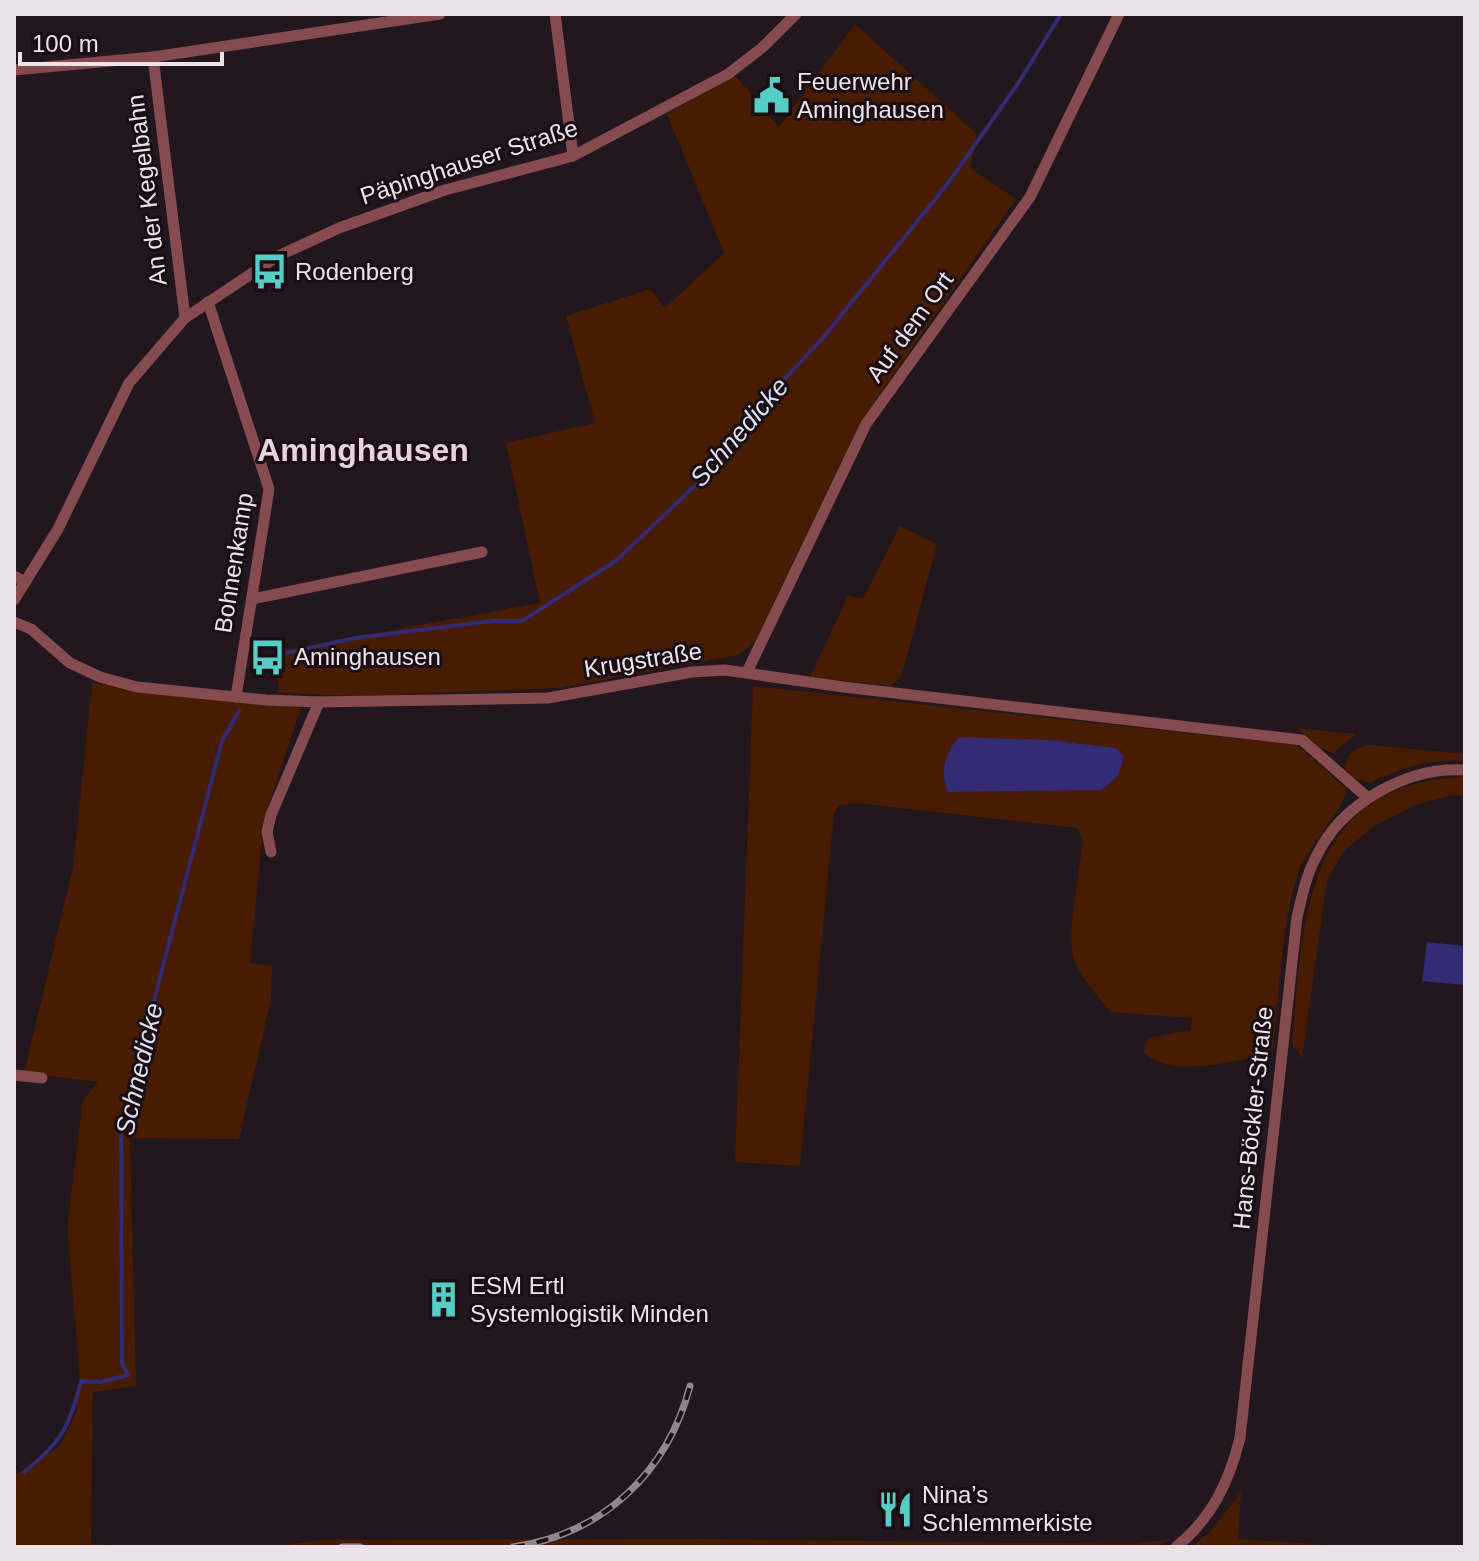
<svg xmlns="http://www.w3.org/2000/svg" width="1479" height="1561" viewBox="0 0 1479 1561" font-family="Arial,sans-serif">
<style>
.green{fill:#471c00}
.water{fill:#332b73}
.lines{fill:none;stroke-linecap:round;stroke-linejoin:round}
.stream{stroke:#332b73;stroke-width:4}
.minor{stroke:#864b4e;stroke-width:11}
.rail-casing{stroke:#90868b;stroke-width:7}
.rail{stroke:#1a0e14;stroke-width:4;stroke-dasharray:12;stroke-linecap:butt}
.labels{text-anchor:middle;stroke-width:6;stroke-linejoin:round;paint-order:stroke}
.poi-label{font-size:24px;fill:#ece3e8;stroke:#1a0e14;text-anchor:start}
.street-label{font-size:24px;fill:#ece3e8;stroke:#1a0e14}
.water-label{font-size:26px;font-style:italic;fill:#dddff4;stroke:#1a0e14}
.district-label{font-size:32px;font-weight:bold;fill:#e6d3dd;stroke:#1a0e14}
</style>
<rect width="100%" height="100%" fill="#23171e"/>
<g class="green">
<path d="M855,24L977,134L970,168L1016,199L861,421L755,641L739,655L558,688L358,696L278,693V651L540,603L506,443L595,423L566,316L650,289L665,308L724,253L667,114L735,75L779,127Z"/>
<path d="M900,526L937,544L902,675L891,686L810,677L848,596L863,599Z"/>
<path d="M92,683L301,708L264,819L250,963L272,966L271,999L239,1139L130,1138L136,1386L93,1392L91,1544L160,1547H14V1476L60,1446L76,1413L80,1379L67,1227L83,1100L98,1082L24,1073L73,868Z"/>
<path d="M753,686L1297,745L1346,788C1347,807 1307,847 1298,873C1281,928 1280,990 1273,1047L1265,1056C1231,1060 1170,1080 1144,1052L1148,1038L1191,1030L1192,1018L1111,1012C1098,996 1081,979 1074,960C1066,937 1080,867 1083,840L1077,828L856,803L840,805L834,813L800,1166L735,1162Z"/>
<path d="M1296,728L1356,734L1333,753L1322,749Z"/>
<path d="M1370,745L1465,754V761C1431,759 1400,767 1371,783L1352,778L1345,770C1346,753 1354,748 1370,745Z"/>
<path d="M1465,777V796L1453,795L1415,805L1374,826L1345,850L1327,880L1302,1059L1292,1043C1304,918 1303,783 1465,777Z"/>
<path d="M1241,1492L1238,1539L1360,1547H1191L1212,1530Z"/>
<path d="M705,1539L1136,1544L1170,1539L1156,1547H274L320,1540Z"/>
</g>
<g class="water">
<path d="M959,737L1050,740L1116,748L1124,757L1118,776L1102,790L948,792C939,774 945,752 959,737Z"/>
<path d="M1427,942L1465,946V985L1422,981Z"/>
</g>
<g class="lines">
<g class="stream">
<path d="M286,653L356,638L492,621H522L617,560L723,459L780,384L822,339L949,182L1019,82L1061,14"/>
<path d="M24,1472C61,1443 70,1426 81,1381L101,1382L128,1375L122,1363L121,1126L222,741L239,711"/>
</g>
<g class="minor">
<path d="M555,14L573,156"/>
<path d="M153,57L185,318"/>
<path d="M14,70L153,57L440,14"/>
<path d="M208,302L269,489L236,697"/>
<path d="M14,576L25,582"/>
<path d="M252,599L482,552"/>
<path d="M14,600L58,529L129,383L185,318L278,256L339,228L445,190L573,156L728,74L763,47L796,14"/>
<path d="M14,622L31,629L70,663L100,677L137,687L266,700L319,702L548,698L692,672L725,670L843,687L1302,740L1368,798"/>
<path d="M747,672L866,424L1030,197L1119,14"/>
<path d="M271,852L267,832L271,815L319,702"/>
<path d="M14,1075L42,1078"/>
<path d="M1176,1547C1212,1518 1229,1482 1240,1438L1297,917C1302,896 1306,876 1316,857C1341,804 1407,766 1465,770"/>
</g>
<defs>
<g id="rail">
<path d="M342,1547H360"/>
<path d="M513,1547C603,1534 667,1473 690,1386"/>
</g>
</defs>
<use href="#rail" class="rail-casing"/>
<use href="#rail" class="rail"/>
</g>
<defs>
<symbol id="civic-bare" viewBox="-9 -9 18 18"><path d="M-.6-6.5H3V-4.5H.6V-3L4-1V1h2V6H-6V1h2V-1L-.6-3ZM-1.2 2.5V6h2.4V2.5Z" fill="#55cec6" stroke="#1a0e14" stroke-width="2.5" paint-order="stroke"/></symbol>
<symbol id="bus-bare" viewBox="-9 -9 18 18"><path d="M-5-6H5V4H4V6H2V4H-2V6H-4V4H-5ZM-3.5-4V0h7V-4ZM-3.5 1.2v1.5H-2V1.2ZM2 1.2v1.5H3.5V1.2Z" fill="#55cec6" stroke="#1a0e14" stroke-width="2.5" paint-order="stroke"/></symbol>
<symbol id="building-bare" viewBox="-9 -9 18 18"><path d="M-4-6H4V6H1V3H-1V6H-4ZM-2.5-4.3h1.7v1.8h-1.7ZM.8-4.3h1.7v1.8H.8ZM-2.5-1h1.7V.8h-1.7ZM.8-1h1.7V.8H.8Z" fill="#55cec6" stroke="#1a0e14" stroke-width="2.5" paint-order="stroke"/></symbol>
<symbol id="restaurant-bare" viewBox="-9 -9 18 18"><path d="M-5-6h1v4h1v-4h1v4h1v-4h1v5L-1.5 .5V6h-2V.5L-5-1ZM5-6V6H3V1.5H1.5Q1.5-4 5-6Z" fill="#55cec6" stroke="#1a0e14" stroke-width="2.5" paint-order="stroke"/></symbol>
</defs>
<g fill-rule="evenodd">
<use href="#civic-bare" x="746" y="70" width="51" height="51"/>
<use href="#bus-bare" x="244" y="246" width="51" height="51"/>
<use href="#bus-bare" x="242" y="632" width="51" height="51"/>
<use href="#building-bare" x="418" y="1274" width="51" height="51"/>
<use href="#restaurant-bare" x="870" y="1484" width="51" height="51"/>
</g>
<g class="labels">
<g class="poi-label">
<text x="797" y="90">Feuerwehr<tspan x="797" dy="28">Aminghausen</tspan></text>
<text x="295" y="280">Rodenberg</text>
<text x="294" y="665">Aminghausen</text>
<text x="470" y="1294">ESM Ertl<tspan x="470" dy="28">Systemlogistik Minden</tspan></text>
<text x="922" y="1503">Nina’s<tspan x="922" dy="28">Schlemmerkiste</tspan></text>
</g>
<g class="street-label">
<text transform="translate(469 162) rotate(-18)" y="8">Päpinghauser Straße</text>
<text transform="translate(147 190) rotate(-97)" y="8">An der Kegelbahn</text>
<text transform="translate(910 327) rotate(-54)" y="8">Auf dem Ort</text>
<text transform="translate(234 563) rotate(-81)" y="8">Bohnenkamp</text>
<text transform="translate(643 660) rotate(-9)" y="8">Krugstraße</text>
<text transform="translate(1253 1118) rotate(-84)" y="8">Hans-Böckler-Straße</text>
</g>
<g class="water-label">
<text transform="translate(739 432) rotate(-49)" y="9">Schnedicke</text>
<text transform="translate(139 1069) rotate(-77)" y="9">Schnedicke</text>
</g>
<g class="district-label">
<text x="363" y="461">Aminghausen</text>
</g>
</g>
<rect width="1479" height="1561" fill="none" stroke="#ece3e8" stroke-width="32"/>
<path d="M20 52v12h202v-12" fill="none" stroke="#ece3e8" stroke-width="4"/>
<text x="32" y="52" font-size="24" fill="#ece3e8" stroke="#1a0e14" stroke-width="6" paint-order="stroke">100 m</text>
</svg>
